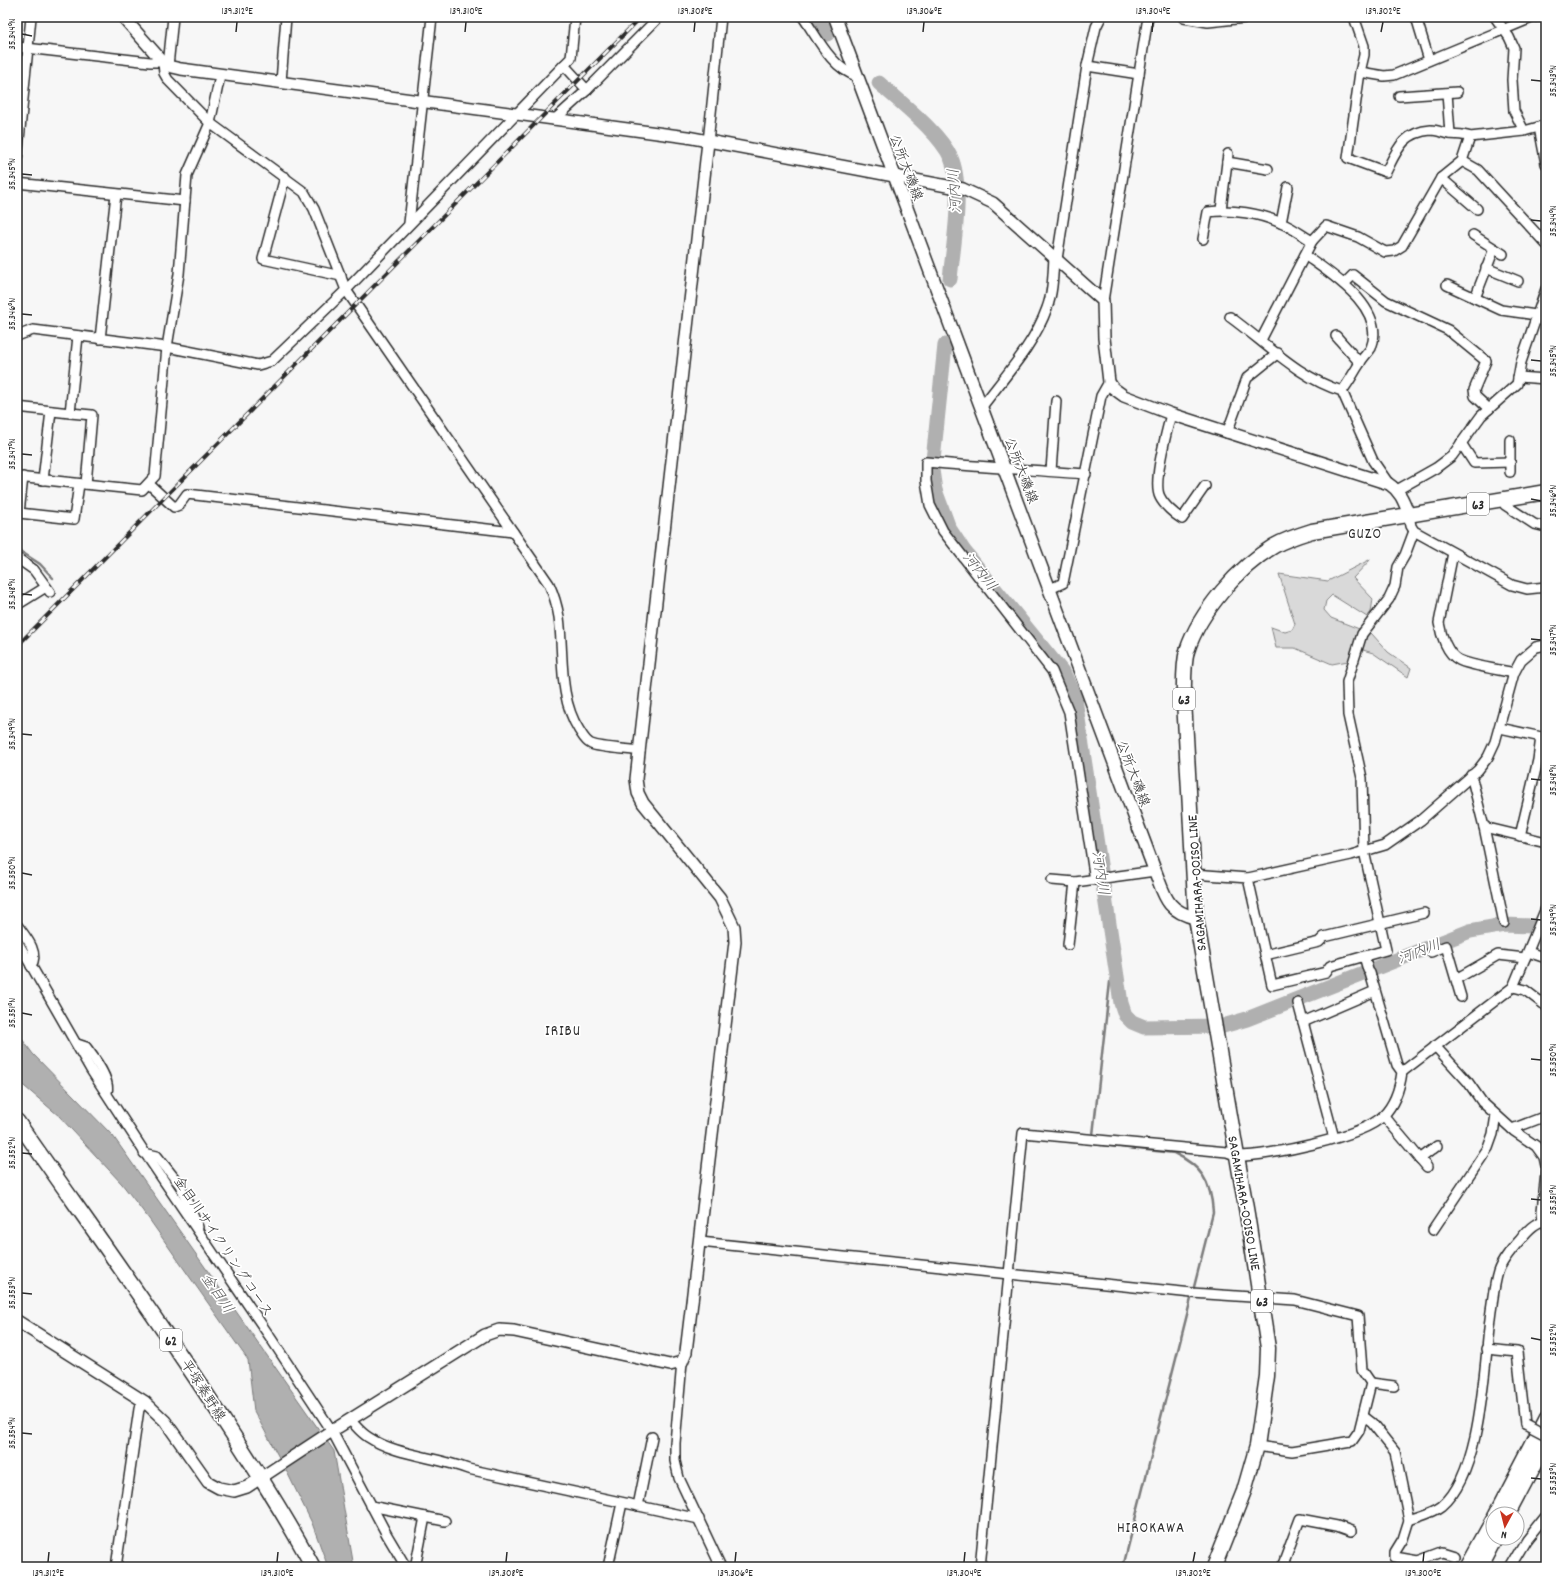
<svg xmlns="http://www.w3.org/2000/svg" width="1563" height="1584" viewBox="0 0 1563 1584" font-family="Dekko,'Klee One',sans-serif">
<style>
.green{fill:#d9d9d9;stroke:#828282}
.water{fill:#b0b0b0;stroke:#7b7b7b}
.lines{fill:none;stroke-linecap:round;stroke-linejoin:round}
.stream{stroke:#7b7b7b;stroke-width:2.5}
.river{stroke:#b0b0b0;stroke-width:15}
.minor-casing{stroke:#2b2b2b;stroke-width:12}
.tertiary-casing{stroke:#2b2b2b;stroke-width:14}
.secondary-casing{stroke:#2b2b2b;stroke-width:15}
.primary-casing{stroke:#2b2b2b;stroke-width:17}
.trunk-casing{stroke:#2b2b2b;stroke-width:17}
.minor{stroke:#fff;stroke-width:9}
.tertiary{stroke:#fff;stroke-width:11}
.secondary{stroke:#fff;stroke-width:12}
.primary{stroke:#fff;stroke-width:14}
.trunk{stroke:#fff;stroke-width:14}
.rail-casing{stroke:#2b2b2b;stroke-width:4}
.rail{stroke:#fff;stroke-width:2.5;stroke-dasharray:8;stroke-linecap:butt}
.minor-bridge-casing{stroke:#2b2b2b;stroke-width:12;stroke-linecap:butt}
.minor-bridge{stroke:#fff;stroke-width:9}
.ticks{fill:none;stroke:#2b2b2b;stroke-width:1.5}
.labels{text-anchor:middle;stroke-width:3.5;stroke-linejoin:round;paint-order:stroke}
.shield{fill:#fff;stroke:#6b6b6b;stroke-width:1}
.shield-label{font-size:13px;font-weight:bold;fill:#2b2b2b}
.street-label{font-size:14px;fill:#2b2b2b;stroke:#fff}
.water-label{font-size:15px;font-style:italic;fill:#5a5a5a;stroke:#fff}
.neighbourhood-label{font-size:15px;letter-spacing:1px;fill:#2b2b2b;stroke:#fff}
.neatline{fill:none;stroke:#2b2b2b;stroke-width:1.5}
.ticks-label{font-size:10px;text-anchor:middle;fill:#2b2b2b}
</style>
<rect width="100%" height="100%" fill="#f7f7f7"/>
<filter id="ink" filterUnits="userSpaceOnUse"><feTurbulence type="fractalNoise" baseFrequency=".025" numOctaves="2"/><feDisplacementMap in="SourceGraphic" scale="8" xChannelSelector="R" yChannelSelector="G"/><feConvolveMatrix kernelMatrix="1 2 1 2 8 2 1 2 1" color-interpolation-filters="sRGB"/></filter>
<g filter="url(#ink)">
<path class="green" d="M1371,559L1353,578L1373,599L1371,612L1367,617L1332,595L1326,601L1324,610L1331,618L1372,634L1388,652L1411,668L1408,677L1373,653L1363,650L1348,661L1332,664L1295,648H1276L1271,627L1285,632L1292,630L1295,624L1279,574L1328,581Z"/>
<path class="water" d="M17,1032L33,1054L113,1136L334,1451L354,1567H328L312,1523L289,1476L254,1411L248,1360L149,1219L122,1184L59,1116L18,1081Z"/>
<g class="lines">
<g class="stream">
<path d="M17,549L40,564L53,578"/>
<path d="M1117,977L1110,982L1092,1144L1174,1153C1201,1166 1211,1181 1213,1212L1123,1567"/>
</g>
<g class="river">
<path d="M817,17L827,34"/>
<path d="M879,83C900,102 940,133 951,158C964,187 953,247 950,279"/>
<path d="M945,345L932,470L935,490L949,528L964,551L1064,674L1075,699L1121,1003L1125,1015L1132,1022L1144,1027L1223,1026L1247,1019L1470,931L1504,925L1534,926"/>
</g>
<defs>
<g id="minor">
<path d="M575,17L571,58L564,65L587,90"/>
<path d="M803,17C817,37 832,69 857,76"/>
<path d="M1354,17L1364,46V55L1360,72L1348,158L1386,172C1397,150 1403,132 1431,130C1437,130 1443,133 1449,134C1457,135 1463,134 1470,137L1524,131L1546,125"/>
<path d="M1416,17L1429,60"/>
<path d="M1495,17L1509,37L1514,48L1512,80L1514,111L1524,131"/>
<path d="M17,47L150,62H163L164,73L168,80L210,123L304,192L314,209L346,290L549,584C554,595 557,605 559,617C564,655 558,697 579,730C583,736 585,741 591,744C601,748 628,749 640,751"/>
<path d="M168,66L173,17"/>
<path d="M1087,66L1139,74"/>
<path d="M1360,72L1384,76L1394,75L1534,17"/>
<path d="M281,82L286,17"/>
<path d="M1447,93L1450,134"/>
<path d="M1399,96L1457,92"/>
<path d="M554,120L587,90L659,17"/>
<path d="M1539,127L1546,164"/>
<path d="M708,142L721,17"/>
<path d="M17,160L31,17"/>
<path d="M1462,161L1478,170L1546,244"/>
<path d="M1227,162L1268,169"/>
<path d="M285,177L263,259L341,276"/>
<path d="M1441,178L1477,209"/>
<path d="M17,183L185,201"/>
<path d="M1221,210L1228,154"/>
<path d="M409,223L432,17"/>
<path d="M1281,223L1288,187"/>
<path d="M1473,235L1503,254"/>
<path d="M1203,239L1208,212C1231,209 1261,213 1283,224C1293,228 1303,236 1312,241"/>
<path d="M1305,255C1331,274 1387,308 1371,348C1368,353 1363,357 1360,363C1354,372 1349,382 1342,391"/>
<path d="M1057,259L1087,66L1096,27L1101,17"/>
<path d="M1486,268L1518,281"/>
<path d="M1344,284L1353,275L1386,301L1448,330L1486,361L1474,390L1475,396L1489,409"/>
<path d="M1447,285L1501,310L1536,315"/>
<path d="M1475,298L1494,249"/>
<path d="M1103,301L1148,17"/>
<path d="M1230,317C1266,343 1299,378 1342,391L1373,461L1389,484"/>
<path d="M17,336L33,330L167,347L258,365L272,361L346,290L564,65"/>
<path d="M1336,336L1360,363"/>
<path d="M100,339L116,194"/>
<path d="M1261,340L1312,241L1326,226L1358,237L1385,252L1394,251L1402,246L1441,178L1462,161L1470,137"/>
<path d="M1518,377L1546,379"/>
<path d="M17,407L70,413L78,336"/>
<path d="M981,408C1004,377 1034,345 1047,308C1053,292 1053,274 1054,257"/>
<path d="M70,413L92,415L86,484"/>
<path d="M1171,414C1167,431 1152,483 1160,497C1164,505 1174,514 1182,519L1205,486"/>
<path d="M1227,433L1247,378L1278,353"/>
<path d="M1461,443L1474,463L1510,462"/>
<path d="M1051,471L1056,401"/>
<path d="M1510,472V440"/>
<path d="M1086,474C1033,470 980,467 926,462V481L930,505L943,531L1052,671L1069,712L1095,880"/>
<path d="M17,477L142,490L155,476L167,347L179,274L187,175L210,123L220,76"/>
<path d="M23,477L19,513L74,519L79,484"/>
<path d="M43,480L51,411"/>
<path d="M149,484L174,507L179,505L187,494L513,532"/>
<path d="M1397,490L1436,468L1452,456L1481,416L1517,384L1521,362L1546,289"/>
<path d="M1503,500L1505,505L1534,524L1546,527"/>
<path d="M1409,515L1411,526L1414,531L1512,585L1527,589L1546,587"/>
<path d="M1453,553L1439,623C1441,635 1447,654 1459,660C1468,665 1501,670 1514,673"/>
<path d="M17,558L34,570L50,592"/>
<path d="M1050,589L1063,583L1101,396L1109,382"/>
<path d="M17,605L46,587"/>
<path d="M1500,728L1546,738"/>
<path d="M1471,775L1484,827L1504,923"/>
<path d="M1484,827L1546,842"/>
<path d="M1520,836L1538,760L1541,737"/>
<path d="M1193,874L1248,878L1351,855L1385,845L1421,820L1478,770L1488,757L1495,742L1514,673L1521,660L1536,647L1546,645"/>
<path d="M1248,878L1272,985L1326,972L1330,966L1386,950L1364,851L1362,778L1348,715L1347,682L1362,634L1389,599L1395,586L1398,567L1405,555L1414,531"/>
<path d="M1052,880L1075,882L1155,871"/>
<path d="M17,925C25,936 40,952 31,966"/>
<path d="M17,941L91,1070L145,1153L270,1337L332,1431L387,1535L406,1567"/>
<path d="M1068,945L1075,882"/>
<path d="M1431,952L1446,946L1461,997"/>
<path d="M1528,952L1546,958"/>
<path d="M1265,955L1319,942L1324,937L1424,913"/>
<path d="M1364,956L1368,970"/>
<path d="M1456,979L1498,955L1525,958"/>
<path d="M1513,987L1525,990L1546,1006"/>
<path d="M1298,1003L1334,1138"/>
<path d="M1303,1022L1375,991"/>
<path d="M77,1044L86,1047C93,1056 111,1081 107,1092"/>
<path d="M1435,1046L1468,1082L1482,1102L1514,1131L1536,1146L1544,1157L1546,1166"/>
<path d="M1402,1072L1513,987L1546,908"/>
<path d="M1384,1116L1427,1167"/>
<path d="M1512,1129L1546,1116"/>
<path d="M144,1153L157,1156L180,1185L198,1227"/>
<path d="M1420,1159L1437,1146"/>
<path d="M1546,1173L1542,1211L1543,1221L1546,1224"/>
<path d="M1433,1230L1488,1148L1493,1134L1496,1115"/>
<path d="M700,1242L1192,1293L1295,1300L1358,1316L1362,1370L1371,1383L1359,1431L1352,1441L1292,1451L1257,1446"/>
<path d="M1486,1349L1517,1352L1525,1424"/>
<path d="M682,1362L675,1443V1461L679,1478L721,1567"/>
<path d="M1371,1383L1394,1386"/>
<path d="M1363,1416L1372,1423L1395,1452L1409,1520L1403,1539L1395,1552V1557L1418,1561L1442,1552L1455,1556"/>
<path d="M350,1420C356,1426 361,1433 368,1437C397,1456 435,1456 468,1469L699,1519"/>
<path d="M371,1506L445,1521"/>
<path d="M638,1506L652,1437"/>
<path d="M1409,1520C1420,1516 1433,1513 1442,1506C1483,1471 1484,1362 1491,1311C1493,1299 1494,1285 1498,1272C1502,1260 1512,1249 1520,1240C1526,1232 1535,1221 1546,1221"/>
<path d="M416,1563L425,1517"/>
<path d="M116,1567L139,1409L145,1402"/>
<path d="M608,1567L622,1503"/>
<path d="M980,1567L1023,1133L1227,1152C1230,1153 1234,1155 1238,1156C1269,1156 1362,1137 1383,1116C1395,1104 1400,1087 1402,1072L1397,1065L1370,973"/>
<path d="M1282,1567L1300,1519L1337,1526L1351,1531"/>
<path d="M1510,1567L1526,1540L1546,1515"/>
</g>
<g id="tertiary">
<path d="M123,17L163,62L168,66L181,69L687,137L963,189L993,203L1103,301L1104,338L1109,382L1113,388L1124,396L1171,414L1389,484C1401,492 1404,502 1409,515"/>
<path d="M1184,17L1208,21L1245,17"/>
<path d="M17,1321L145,1402L165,1421L208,1482L219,1488L234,1491L247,1487L332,1431L485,1335L499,1330L514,1331L670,1365L682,1362L686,1352L735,942L734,927L720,898L643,803L638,793L636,779L708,142"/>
</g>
<path id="secondary" d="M835,17L1155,871C1165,896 1166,911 1196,918"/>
<g id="primary">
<path d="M17,1121C88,1223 161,1323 228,1427C258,1473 287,1518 313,1567"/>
<path d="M1214,1567L1244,1491L1257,1446L1267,1376L1268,1348L1247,1214L1196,918L1184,700C1184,683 1183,666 1187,651C1200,611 1239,567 1274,546C1286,539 1299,535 1312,531L1546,492"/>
</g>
<g id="trunk">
<path d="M1496,1514L1546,1418"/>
<path d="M1508,1514L1546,1442"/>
<path d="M1467,1567L1493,1520"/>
<path d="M1480,1567L1495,1538"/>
</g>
</defs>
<use href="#minor" class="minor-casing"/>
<use href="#tertiary" class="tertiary-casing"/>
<use href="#secondary" class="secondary-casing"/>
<use href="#primary" class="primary-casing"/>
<use href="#trunk" class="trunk-casing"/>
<use href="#minor" class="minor"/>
<use href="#tertiary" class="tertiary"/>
<use href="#secondary" class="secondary"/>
<use href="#primary" class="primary"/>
<use href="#trunk" class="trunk"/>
<defs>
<path id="rail" d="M17,646L641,17"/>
</defs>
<use href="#rail" class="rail-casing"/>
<use href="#rail" class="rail"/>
<defs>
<path id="minor-bridge" d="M1525,1424L1546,1435"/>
</defs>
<use href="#minor-bridge" class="minor-bridge-casing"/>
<use href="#minor-bridge" class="minor-bridge"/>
</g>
</g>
<path class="ticks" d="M236,32L237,22M465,32L466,22M694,32L695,22M923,32L924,22M1152,32L1153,22M1381,32L1383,22M22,34L32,36M1531,80L1541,81M22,174L32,175M1531,220L1541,221M22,314L32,315M1531,360L1541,361M22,454L32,455M1531,499L1541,501M22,594L32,595M1531,639L1541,640M22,734L32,735M1531,779L1541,780M22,873L32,875M1531,919L1541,920M22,1013L32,1015M1531,1059L1541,1060M22,1153L32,1154M1531,1199L1541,1200M22,1293L32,1294M1531,1338L1541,1340M22,1433L32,1434M1531,1478L1541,1479M48,1562L49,1552M277,1562L278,1552M506,1562L507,1552M735,1562L736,1552M964,1562L965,1552M1193,1562L1195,1552M1423,1562L1424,1552"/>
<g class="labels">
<g class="shield">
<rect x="1467" y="493" width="22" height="22" rx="3"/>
<rect x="1173" y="688" width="22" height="22" rx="3"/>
<rect x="1251" y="1290" width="22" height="22" rx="3"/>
<rect x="160" y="1329" width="22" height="22" rx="3"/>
</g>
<g class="shield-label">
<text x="1478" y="509">63</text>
<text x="1184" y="704">63</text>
<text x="1262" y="1306">63</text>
<text x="171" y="1345">62</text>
</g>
<g class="street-label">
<text transform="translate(907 167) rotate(69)" y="5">公所大磯線</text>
<text transform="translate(1022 470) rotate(69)" y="5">公所大磯線</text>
<text transform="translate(1134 773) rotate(69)" y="5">公所大磯線</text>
<text transform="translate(1196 883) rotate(-94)" y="5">SAGAMIHARA-OOISO LINE</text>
<text transform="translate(1245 1203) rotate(80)" y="5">SAGAMIHARA-OOISO LINE</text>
<text transform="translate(224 1246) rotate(56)" y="5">金目川サイクリングコース</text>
<text transform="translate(204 1390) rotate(57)" y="5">平塚秦野線</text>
</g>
<g class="water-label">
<text transform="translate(954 191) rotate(-93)" y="5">河内川</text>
<text transform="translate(980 571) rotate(51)" y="5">河内川</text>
<text transform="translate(1101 873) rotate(81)" y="5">河内川</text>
<text transform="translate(1419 951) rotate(-21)" y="5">河内川</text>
<text transform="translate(218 1293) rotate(56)" y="5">金目川</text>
</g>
<g class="neighbourhood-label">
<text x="1365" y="538">GUZO</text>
<text x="563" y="1035">IRIBU</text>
<text x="1151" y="1532">HIROKAWA</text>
</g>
</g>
<rect width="1563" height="1584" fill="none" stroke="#fff" stroke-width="44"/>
<g transform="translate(1505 1526) rotate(187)"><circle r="19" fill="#ffffff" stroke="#aaaaaa"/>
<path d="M0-3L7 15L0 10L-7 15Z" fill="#c8321e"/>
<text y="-6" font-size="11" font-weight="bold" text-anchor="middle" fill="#2b2b2b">N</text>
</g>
<rect x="22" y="22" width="1519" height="1540" class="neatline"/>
<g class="ticks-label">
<text x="237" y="14">139.312°E</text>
<text x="466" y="14">139.310°E</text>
<text x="695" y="14">139.308°E</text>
<text x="924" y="14">139.306°E</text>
<text x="1153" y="14">139.304°E</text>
<text x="1383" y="14">139.302°E</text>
<text transform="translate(11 34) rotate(-90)" y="4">35.344°N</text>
<text transform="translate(1552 81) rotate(-90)" y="4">35.343°N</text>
<text transform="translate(11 174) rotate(-90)" y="4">35.345°N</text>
<text transform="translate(1552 221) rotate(-90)" y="4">35.344°N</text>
<text transform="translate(11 314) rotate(-90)" y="4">35.346°N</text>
<text transform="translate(1552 361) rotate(-90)" y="4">35.345°N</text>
<text transform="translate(11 454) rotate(-90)" y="4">35.347°N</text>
<text transform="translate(1552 501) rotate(-90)" y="4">35.346°N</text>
<text transform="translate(11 594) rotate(-90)" y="4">35.348°N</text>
<text transform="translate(1552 640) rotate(-90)" y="4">35.347°N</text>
<text transform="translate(11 734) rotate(-90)" y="4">35.349°N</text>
<text transform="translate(1552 780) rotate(-90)" y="4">35.348°N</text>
<text transform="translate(11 873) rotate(-90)" y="4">35.350°N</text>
<text transform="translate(1552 920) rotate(-90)" y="4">35.349°N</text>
<text transform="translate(11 1013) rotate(-90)" y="4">35.351°N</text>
<text transform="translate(1552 1060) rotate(-90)" y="4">35.350°N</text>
<text transform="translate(11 1153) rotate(-90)" y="4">35.352°N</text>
<text transform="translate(1552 1200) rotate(-90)" y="4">35.351°N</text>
<text transform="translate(11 1293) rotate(-90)" y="4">35.353°N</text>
<text transform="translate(1552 1340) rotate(-90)" y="4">35.352°N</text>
<text transform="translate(11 1433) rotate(-90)" y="4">35.354°N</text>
<text transform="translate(1552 1479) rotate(-90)" y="4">35.353°N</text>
<text x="48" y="1576">139.312°E</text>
<text x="277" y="1576">139.310°E</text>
<text x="506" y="1576">139.308°E</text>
<text x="735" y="1576">139.306°E</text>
<text x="964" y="1576">139.304°E</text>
<text x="1193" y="1576">139.302°E</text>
<text x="1423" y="1576">139.300°E</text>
</g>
</svg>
